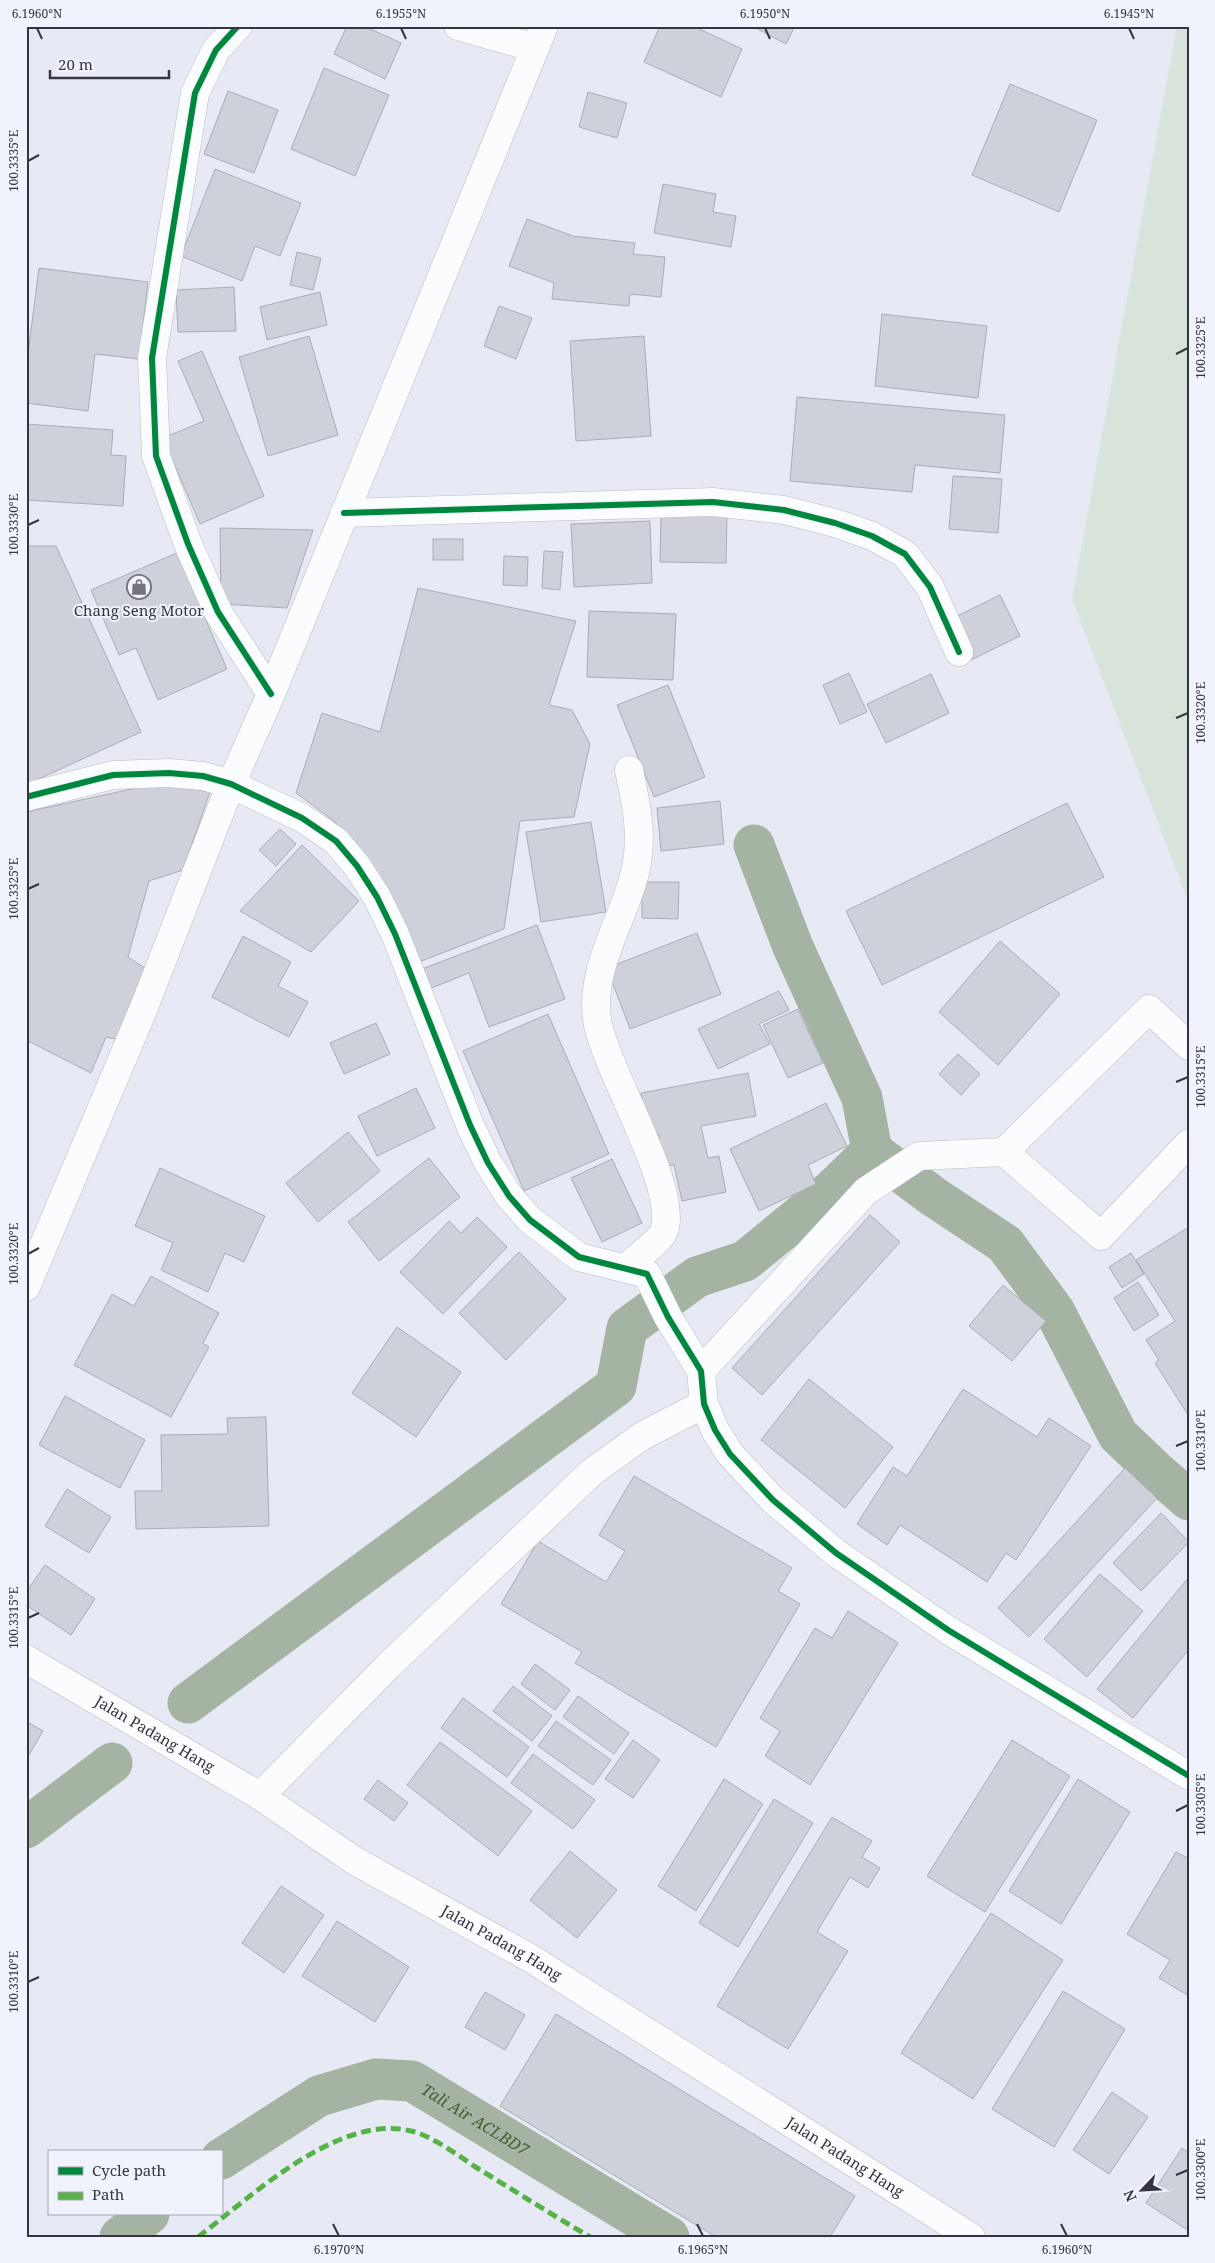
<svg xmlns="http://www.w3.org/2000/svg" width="1215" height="2263" viewBox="0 0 1215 2263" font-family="'Noto Serif',serif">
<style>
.green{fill:#d8e3d9}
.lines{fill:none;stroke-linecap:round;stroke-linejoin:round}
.canal{stroke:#a5b3a3;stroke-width:41}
.building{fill:#ced0da;stroke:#aaacb5}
.minor-casing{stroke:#babbc5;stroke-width:29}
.major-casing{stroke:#babbc5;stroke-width:29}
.minor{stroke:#fbfcfe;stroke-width:28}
.major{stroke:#fbfcfe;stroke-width:28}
.quiet{stroke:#56b247;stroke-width:5;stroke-dasharray:10 5;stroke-linecap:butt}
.cycleway-casing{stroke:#f1f3fc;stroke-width:9}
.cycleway{stroke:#00873e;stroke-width:6}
.ticks{fill:none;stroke:#34353e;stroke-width:2}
.labels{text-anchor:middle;stroke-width:4;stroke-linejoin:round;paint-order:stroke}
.poi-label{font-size:15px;fill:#34353e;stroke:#f1f3fc}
.street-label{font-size:15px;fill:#34353e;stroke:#f1f3fc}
.water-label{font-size:16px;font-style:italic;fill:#425f33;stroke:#f1f3fc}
.neatline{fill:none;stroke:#34353e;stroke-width:2}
.ticks-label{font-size:12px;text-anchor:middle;fill:#34353e}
</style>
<rect width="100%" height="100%" fill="#e7e9f5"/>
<path class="green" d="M1177,26H1189V903L1072,599Z"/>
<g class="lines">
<g class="canal">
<path d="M754,845L793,947L862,1098L872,1151L934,1197L1005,1244L1055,1312L1118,1435L1159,1474L1189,1500"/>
<path d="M188,1703L616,1386L627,1328L697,1277L745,1261L833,1189L872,1151"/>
<path d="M26,1828L112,1763"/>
<path id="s1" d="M221,2159L319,2096L376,2079L412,2081L669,2237"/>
<path d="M120,2237L149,2214"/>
</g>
</g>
<g class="building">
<path d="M347,26H364L401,43L385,79L334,54Z"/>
<path d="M660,26H693L742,49L721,97L644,62Z"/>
<path d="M752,26H795L786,44Z"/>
<path d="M324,68L389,95L355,176L291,149Z"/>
<path d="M1010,84L1097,120L1059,212L972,175Z"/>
<path d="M228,91L278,110L254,173L204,154Z"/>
<path d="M588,92L627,103L617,138L579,127Z"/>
<path d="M215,169L301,203L280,256L255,246L242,281L181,256Z"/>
<path d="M663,184L716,194L713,212L736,216L731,247L654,233Z"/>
<path d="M527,219L573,236L635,243L633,254L665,257L661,297L630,294L629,306L552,299L554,283L509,266Z"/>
<path d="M297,252L321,258L313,290L290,285Z"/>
<path d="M39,268L148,282L139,359L95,354L88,411L26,403V369Z"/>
<path d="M234,287L236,331L178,332L176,290Z"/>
<path d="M320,292L327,325L267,340L260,307Z"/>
<path d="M499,306L532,318L516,359L484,346Z"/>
<path d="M882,314L987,326L978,398L875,386Z"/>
<path d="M309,336L338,435L268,456L239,357Z"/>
<path d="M644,336L651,436L576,441L570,341Z"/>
<path d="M202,351L264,496L200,524L163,438L204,421L178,361Z"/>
<path d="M797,397L1005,415L1000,473L915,465L912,492L790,481Z"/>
<path d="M26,424L113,430L111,455L126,456L123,506L26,500Z"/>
<path d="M953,476L1002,479L998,533L949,529Z"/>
<path d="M661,513L727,514L726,563L660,562Z"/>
<path d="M650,521L652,583L574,587L571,524Z"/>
<path d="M220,528L313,530L287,608L221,604Z"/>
<rect x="433" y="539" width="30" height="21"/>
<path d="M26,546H56L141,732L26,785Z"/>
<path d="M544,551L563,552L560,590L542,588Z"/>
<path d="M177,553L227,669L158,700L136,648L119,655L91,590Z"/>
<path d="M504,556L528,557L527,586L503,585Z"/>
<path d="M418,588L576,621L549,705L572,710L590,744L574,817L520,821L504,929L419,962L364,853L334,821L296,793L322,713L380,732Z"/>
<path d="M1000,595L1020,636L969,661L949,620Z"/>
<path d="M589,611L676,614L673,680L587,677Z"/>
<path d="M849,673L867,712L840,724L823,685Z"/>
<path d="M931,674L949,713L886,743L867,704Z"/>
<path d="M668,685L705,777L654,797L617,705Z"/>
<path d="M159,783L210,792L183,870L149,881L128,957L148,970L119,1040L106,1037L91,1073L26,1040V812Z"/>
<path d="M720,801L724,844L661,851L657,808Z"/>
<path d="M1067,803L1104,877L882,985L846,911Z"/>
<path d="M591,822L606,912L541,922L526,832Z"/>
<path d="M280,829L296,844L276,866L259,850Z"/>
<path d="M302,845L359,901L311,952L240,911Z"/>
<path d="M642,882H679L678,919L642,918Z"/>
<path d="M537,925L565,999L489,1027L469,973L429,989L422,969Z"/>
<path d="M697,933L721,994L630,1029L607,968Z"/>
<path d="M243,936L291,962L278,986L308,1002L289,1037L212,997Z"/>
<path d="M1000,941L1060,994L998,1065L939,1012Z"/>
<path d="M779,991L789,1010L759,1024L770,1044L718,1069L698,1029Z"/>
<path d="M798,1009L823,1063L788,1078L763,1025Z"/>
<path d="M548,1014L609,1154L524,1191L463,1051Z"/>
<path d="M376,1023L390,1054L344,1074L330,1043Z"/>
<path d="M958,1054L980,1074L961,1095L939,1074Z"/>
<path d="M748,1073L756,1116L701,1126L708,1158L719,1156L726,1192L682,1201L674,1165L665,1166L658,1134L649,1136L641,1093Z"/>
<path d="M416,1088L435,1128L377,1156L358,1116Z"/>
<path d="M826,1103L847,1146L808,1165L816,1184L759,1211L730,1149Z"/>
<path d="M348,1132L380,1171L318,1222L286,1183Z"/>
<path d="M429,1158L460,1197L379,1261L348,1222Z"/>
<path d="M612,1159L642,1223L602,1242L571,1178Z"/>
<path d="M160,1168L265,1216L244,1262L225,1253L208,1292L161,1270L173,1243L135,1226Z"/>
<path d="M870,1215L900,1242L762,1395L732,1368Z"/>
<path d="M477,1217L507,1247L443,1314L400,1272L449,1221L461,1233Z"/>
<path d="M1189,1227V1414L1188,1415L1155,1363L1159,1360L1146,1340L1175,1321L1136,1260Z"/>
<path d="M519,1252L566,1299L506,1360L459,1313Z"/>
<path d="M1131,1253L1144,1274L1122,1288L1109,1267Z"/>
<path d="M151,1276L219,1313L203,1343L209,1347L171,1417L74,1365L112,1294L134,1306Z"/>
<path d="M1138,1282L1159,1315L1134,1331L1114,1298Z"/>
<path d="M1003,1285L1046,1321L1012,1361L969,1326Z"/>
<path d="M397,1327L461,1372L416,1437L352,1393Z"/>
<path d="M809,1379L893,1447L845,1508L761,1440Z"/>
<path d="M963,1389L1037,1437L1049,1418L1091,1446L1016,1560L1006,1553L987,1582L900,1525L887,1545L857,1524L893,1467L907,1476Z"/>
<path d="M65,1396L145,1440L120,1488L39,1445Z"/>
<path d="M266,1417L269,1526L136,1529L135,1491H162L161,1435L228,1434L227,1418Z"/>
<path d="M1125,1468L1157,1498L1029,1637L998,1608Z"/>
<path d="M634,1476L792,1568L778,1591L800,1604L716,1747L575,1663L582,1652L501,1604L538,1541L606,1582L625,1551L599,1535Z"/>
<path d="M67,1489L111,1517L89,1553L45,1526Z"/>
<path d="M1161,1513L1189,1542L1141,1591L1113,1563Z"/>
<path d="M45,1565L95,1599L71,1635L26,1605V1592Z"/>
<path d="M1100,1574L1143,1611L1087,1677L1044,1639Z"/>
<path d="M1189,1577V1649L1133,1718L1097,1689Z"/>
<path d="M848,1611L898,1643L810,1785L765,1756L780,1731L760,1718L815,1628L832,1638Z"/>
<path d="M535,1664L570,1690L555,1710L521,1684Z"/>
<path d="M513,1686L552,1716L532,1741L493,1711Z"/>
<path d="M578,1696L629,1733L614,1754L563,1717Z"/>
<path d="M463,1698L529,1747L507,1777L441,1728Z"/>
<path d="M26,1721L43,1731L26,1760Z"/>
<path d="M556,1721L611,1760L593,1785L538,1746Z"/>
<path d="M633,1740L660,1760L633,1798L605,1779Z"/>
<path d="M1012,1740L1070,1776L985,1912L927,1876Z"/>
<path d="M440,1742L532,1811L498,1856L407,1785Z"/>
<path d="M533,1754L595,1800L573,1829L511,1783Z"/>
<path d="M724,1779L763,1804L696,1911L658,1886Z"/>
<path d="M1078,1779L1130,1812L1061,1924L1009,1891Z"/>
<path d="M378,1780L408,1803L394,1821L364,1799Z"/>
<path d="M774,1799L813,1823L738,1947L699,1923Z"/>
<path d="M832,1817L872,1841L862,1857L880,1868L868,1888L850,1877L817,1932L848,1951L788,2049L717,2006Z"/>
<path d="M570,1851L617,1890L577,1938L530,1900Z"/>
<path d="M1176,1852L1189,1859V1996L1159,1978L1170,1960L1127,1934Z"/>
<path d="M281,1886L324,1915L284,1973L242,1943Z"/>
<path d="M991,1913L1063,1960L973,2099L901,2053Z"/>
<path d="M337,1921L409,1967L375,2022L302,1976Z"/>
<path d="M1063,1991L1125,2029L1054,2147L992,2109Z"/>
<path d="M485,1992L525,2015L505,2050L465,2027Z"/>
<path d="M556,2014L855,2196L830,2237H716L500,2106Z"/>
<path d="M1112,2092L1148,2117L1109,2174L1073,2150Z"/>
<path d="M1182,2148L1189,2153V2231L1146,2203Z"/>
</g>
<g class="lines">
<defs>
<g id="minor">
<path d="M238,26L216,50L195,93L152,358L156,456L188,544L218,612L271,694"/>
<path d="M458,26L535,48"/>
<path d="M344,513L713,502L784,510L835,523L872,536L905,554L930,587L959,652"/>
<path d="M26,797L113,775L169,773L203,776L231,784L302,818L336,841L357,866L377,897L395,934L470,1125L488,1163L509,1196L530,1220L579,1257L647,1274L668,1317L701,1371L704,1404L715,1430L730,1454L773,1500L836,1553L948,1630L1189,1776"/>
<path d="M1004,1152L1101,1236L1189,1143"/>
<path d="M626,1268C634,1260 660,1241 664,1231C679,1189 609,1076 598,1025C587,969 625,920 636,868C643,834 636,803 629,770"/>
<path d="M701,1371L866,1191L919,1156L1004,1152L1149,1009L1189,1046"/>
<path d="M260,1796L388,1666L592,1472L642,1436L704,1404"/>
</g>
<g id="major">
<path d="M26,1287L143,1010L231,784L271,694L544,26"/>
<path id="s2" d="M26,1659L260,1796L355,1861L530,1958L971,2237"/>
</g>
</defs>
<use href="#minor" class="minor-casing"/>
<use href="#major" class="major-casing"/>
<use href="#minor" class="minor"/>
<use href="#major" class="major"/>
<path class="quiet" d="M198,2237C252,2196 339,2113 411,2131C430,2135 458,2155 474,2166C513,2190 551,2214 590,2237"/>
<defs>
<g id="cycleway">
<path d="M238,26L216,50L195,93L152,358L156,456L188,544L218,612L271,694"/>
<path d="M344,513L713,502L784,510L835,523L872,536L905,554L930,587L959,652"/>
<path d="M26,797L113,775L169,773L203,776L231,784L302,818L336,841L357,866L377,897L395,934L470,1125L488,1163L509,1196L530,1220L579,1257L647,1274L668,1317L701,1371L704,1404L715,1430L730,1454L773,1500L836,1553L948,1630L1189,1776"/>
</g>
</defs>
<use href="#cycleway" class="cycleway-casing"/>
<use href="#cycleway" class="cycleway"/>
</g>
<path class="ticks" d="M37,28L42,39M401,28L406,39M765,28L770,39M1129,28L1134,39M28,161L39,155M1176,354L1188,348M28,525L39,520M1176,718L1188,713M28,889L39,884M1176,1082L1188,1077M28,1254L39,1248M1176,1446L1188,1441M28,1618L39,1613M1176,1811L1188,1805M28,1982L39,1977M1176,2175L1188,2170M333,2224L339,2236M697,2224L703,2236M1061,2224L1067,2236"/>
<defs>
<symbol id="shop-ring" viewBox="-11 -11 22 22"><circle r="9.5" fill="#f1f3fc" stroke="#73747e" stroke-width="1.5"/><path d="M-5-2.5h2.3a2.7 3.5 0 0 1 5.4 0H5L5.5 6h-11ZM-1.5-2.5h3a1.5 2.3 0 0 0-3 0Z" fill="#73747e"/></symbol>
</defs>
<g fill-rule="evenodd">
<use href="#shop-ring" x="125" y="573" width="28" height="28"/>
</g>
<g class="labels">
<g class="poi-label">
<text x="139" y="616">Chang Seng Motor</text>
</g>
<g class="street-label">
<text dy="5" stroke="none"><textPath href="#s2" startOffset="149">Jalan Padang Hang</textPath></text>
<text dy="5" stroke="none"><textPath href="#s2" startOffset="554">Jalan Padang Hang</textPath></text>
<text dy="5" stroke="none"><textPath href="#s2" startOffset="959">Jalan Padang Hang</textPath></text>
</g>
<g class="water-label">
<text dy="6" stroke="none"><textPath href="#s1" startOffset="286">Tali Air ACLBD7</textPath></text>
</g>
</g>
<rect width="1215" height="2263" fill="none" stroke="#f1f3fc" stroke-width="55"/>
<rect x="48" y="2150" width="175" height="65" fill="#f1f3fc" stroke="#a5a7b0"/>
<rect x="58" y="2167" width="25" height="8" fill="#00873e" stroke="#a5a7b0"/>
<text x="92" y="2176" font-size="15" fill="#34353e">Cycle path</text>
<rect x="58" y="2192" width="25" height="8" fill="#56b247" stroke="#a5a7b0"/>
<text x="92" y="2200" font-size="15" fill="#34353e">Path</text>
<g transform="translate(1142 2190) rotate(245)" stroke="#f1f3fc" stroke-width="4" paint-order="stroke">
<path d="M0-4L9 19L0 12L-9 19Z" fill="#34353e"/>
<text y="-8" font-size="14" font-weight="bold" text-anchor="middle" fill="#34353e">N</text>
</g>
<path d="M50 70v8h119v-8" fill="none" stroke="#34353e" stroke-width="2.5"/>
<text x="58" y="70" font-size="15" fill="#34353e" stroke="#f1f3fc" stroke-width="4" paint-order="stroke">20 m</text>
<rect x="28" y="28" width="1160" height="2208" class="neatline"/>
<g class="ticks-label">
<text x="37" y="18">6.1960°N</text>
<text x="401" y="18">6.1955°N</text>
<text x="765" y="18">6.1950°N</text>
<text x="1129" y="18">6.1945°N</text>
<text transform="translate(14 161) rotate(-90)" y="4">100.3335°E</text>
<text transform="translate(1201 348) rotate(-90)" y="4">100.3325°E</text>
<text transform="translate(14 525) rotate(-90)" y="4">100.3330°E</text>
<text transform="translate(1201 713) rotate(-90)" y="4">100.3320°E</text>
<text transform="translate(14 889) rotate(-90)" y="4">100.3325°E</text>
<text transform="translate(1201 1077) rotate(-90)" y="4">100.3315°E</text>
<text transform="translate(14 1254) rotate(-90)" y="4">100.3320°E</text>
<text transform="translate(1201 1441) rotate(-90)" y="4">100.3310°E</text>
<text transform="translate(14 1618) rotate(-90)" y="4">100.3315°E</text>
<text transform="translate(1201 1805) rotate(-90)" y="4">100.3305°E</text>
<text transform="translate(14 1982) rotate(-90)" y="4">100.3310°E</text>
<text transform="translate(1201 2170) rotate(-90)" y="4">100.3300°E</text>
<text x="339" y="2254">6.1970°N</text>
<text x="703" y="2254">6.1965°N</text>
<text x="1067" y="2254">6.1960°N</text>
</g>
</svg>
